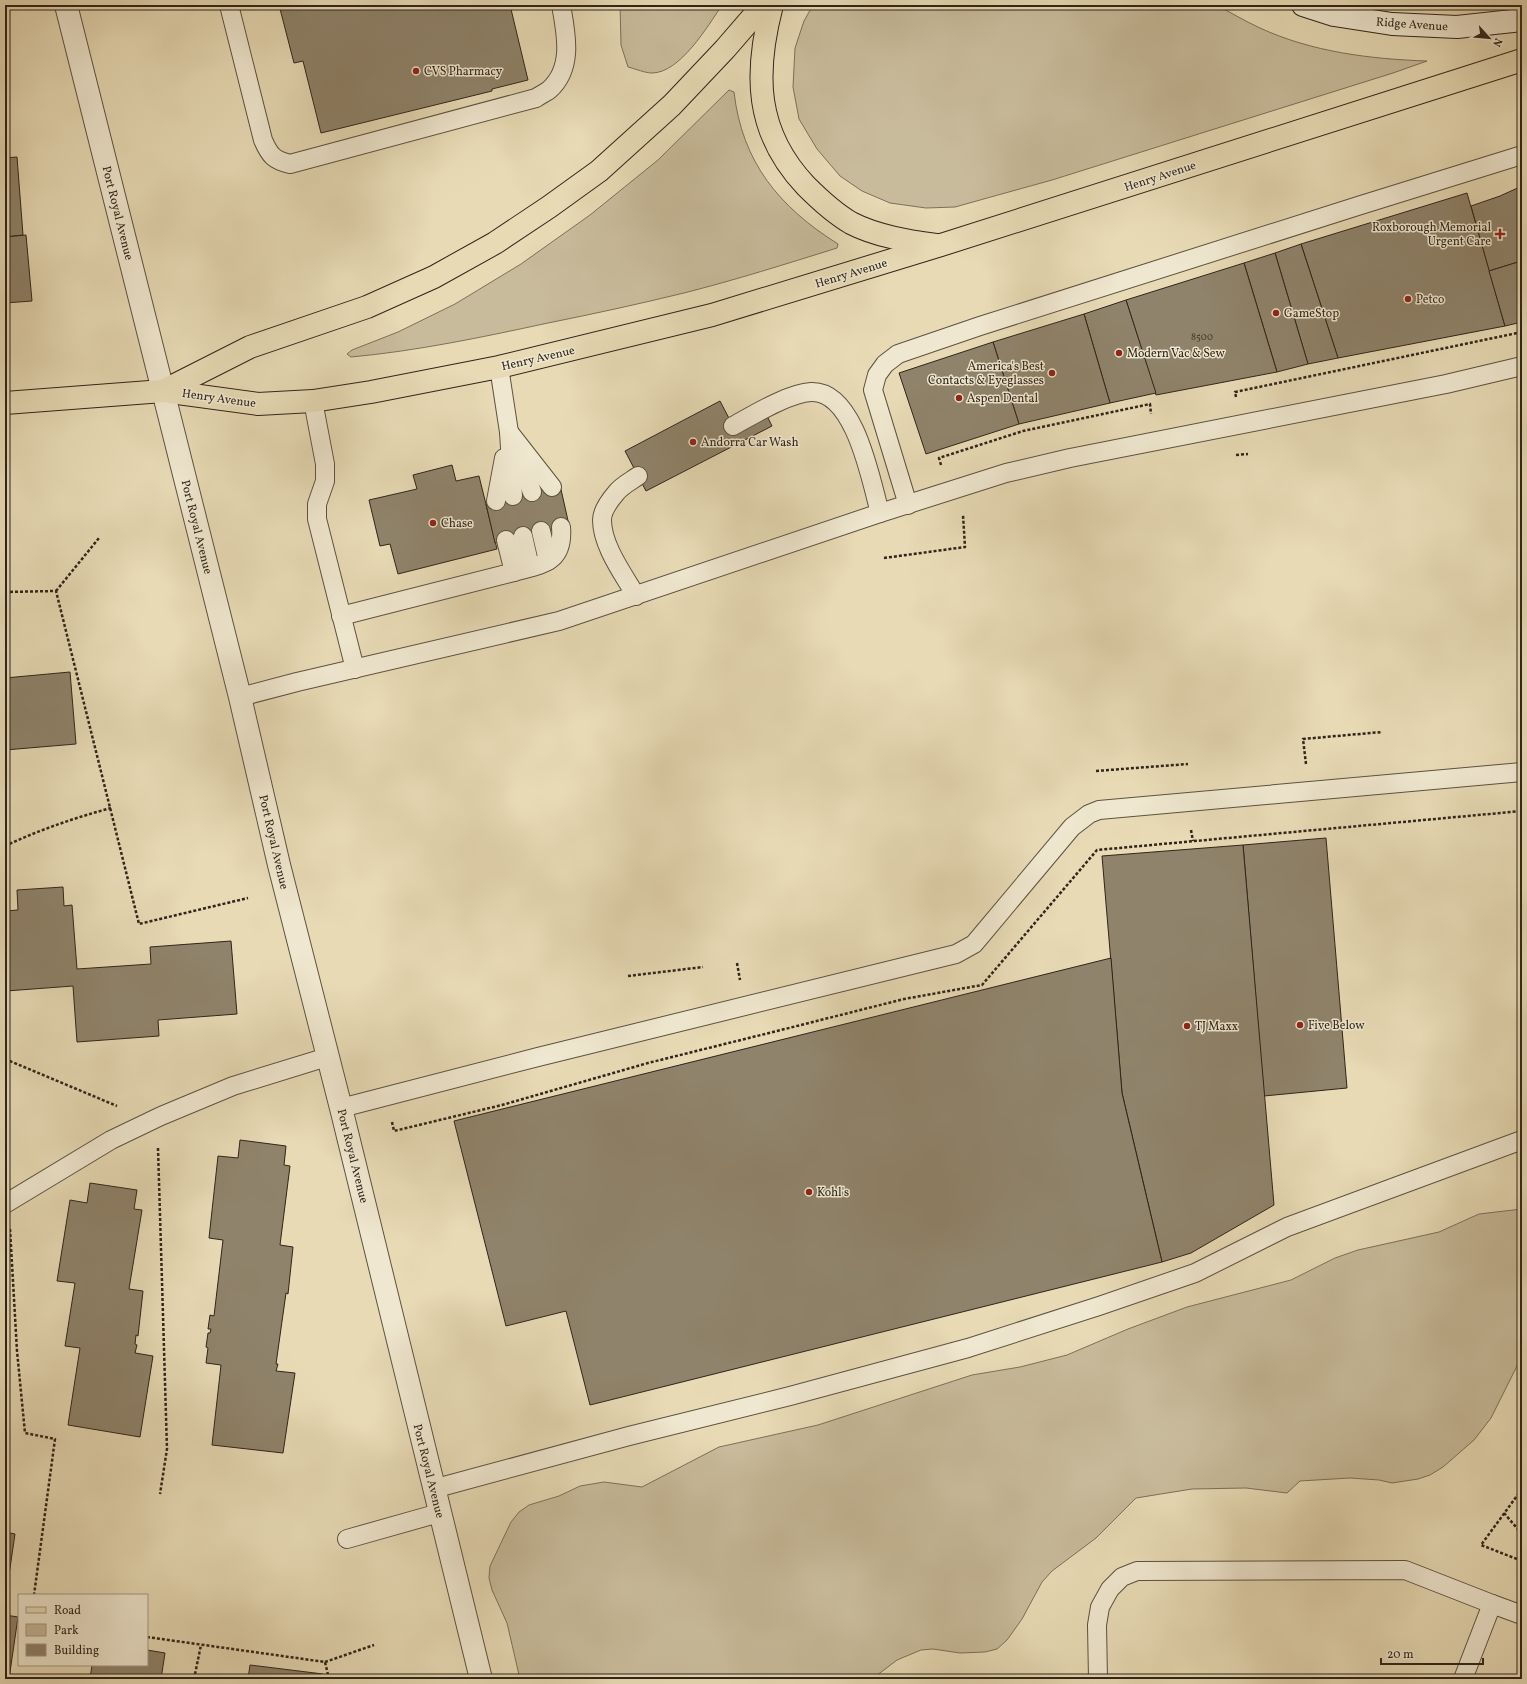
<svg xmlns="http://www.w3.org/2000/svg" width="1527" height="1684" viewBox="0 0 1527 1684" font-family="Vollkorn,serif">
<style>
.green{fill:#c8bb9b;stroke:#7c705a}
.building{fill:#8f836b;stroke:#2f251a}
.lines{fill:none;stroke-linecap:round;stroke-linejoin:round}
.service-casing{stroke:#5d5241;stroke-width:20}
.minor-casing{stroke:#5d5241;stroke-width:24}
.secondary-casing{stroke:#2f251a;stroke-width:24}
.primary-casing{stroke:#2f251a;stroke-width:24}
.path{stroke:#2f251a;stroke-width:2.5;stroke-dasharray:3 2;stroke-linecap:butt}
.service{stroke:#efe7cf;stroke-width:18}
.minor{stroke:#efe7cf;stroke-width:22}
.secondary{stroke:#efe7cf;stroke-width:22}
.primary{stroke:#e7dab5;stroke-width:22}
.poi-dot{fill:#8f2418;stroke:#efe7cf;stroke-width:1.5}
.labels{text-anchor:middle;stroke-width:3;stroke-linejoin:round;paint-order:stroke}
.number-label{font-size:10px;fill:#473c2e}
.street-label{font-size:12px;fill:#2f251a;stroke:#efe7cf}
.poi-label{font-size:12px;fill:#2f251a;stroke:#efe7cf;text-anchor:start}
</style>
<rect width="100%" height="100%" fill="#e7dab5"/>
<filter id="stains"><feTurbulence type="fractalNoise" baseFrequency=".005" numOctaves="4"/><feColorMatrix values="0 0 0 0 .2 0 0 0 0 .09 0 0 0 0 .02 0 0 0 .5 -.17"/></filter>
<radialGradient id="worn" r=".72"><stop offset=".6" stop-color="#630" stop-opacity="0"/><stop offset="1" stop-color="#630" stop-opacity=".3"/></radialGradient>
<g class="green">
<path d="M620,5H722C708,26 680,73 652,73C645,73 636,69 628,67L621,45Z"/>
<path d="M813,5H1217C1231,13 1245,21 1260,28C1312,52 1370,59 1427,61L1393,73L1052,180L955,207L926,208L890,203L862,191L840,176L817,149L799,119L793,87L795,48L804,21Z"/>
<path d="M729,90L734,92C742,162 779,207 838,244L837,248C786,264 735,280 684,293C639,304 593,314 548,323C483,337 417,351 351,357L347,354L352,350L398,332L455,304L521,264L590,215L658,160Z"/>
<path d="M1522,1209V1356L1491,1418L1474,1440L1443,1467L1430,1475L1418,1479L1392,1483L1379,1480L1350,1478L1300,1481L1287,1493L1246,1488L1192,1489L1136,1498L1096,1538L1052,1571L1042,1582L1022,1619L1007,1640L997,1649L985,1652L960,1653L933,1649L921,1650L897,1660L872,1679H520L507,1623L492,1590L489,1578L490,1566L511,1522L519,1512L529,1505L559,1496L580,1486L604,1482L642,1487L719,1447L818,1425L972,1375L1020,1367L1067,1355L1128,1329L1187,1307L1291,1280L1335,1258L1358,1250L1439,1232L1479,1214Z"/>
</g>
<g class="building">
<path d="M279,5H510L528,80L492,89V91L321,133L303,61L294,63Z"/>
<path d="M17,157L23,235L5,237V158Z"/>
<path d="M1522,186V276L1518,262L1489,271L1471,206L1500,196Z"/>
<path d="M1467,193L1505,326L1338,358L1301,244Z"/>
<path d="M26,235L32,301L5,303V237Z"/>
<path d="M1301,244L1338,358L1308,364L1275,253Z"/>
<path d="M1275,253L1308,364L1277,372L1244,263Z"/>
<path d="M1518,262L1522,276V322L1505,326L1489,271Z"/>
<path d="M1244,263L1277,372L1156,395L1126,300Z"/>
<path d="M1126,300L1156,393L1110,403L1084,314Z"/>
<path d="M1084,314L1110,403L1019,424L993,342Z"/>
<path d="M993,342L1019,424L926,454L899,373Z"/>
<path d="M720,401L733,426L767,416L772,426L646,491L625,451Z"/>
<path d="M452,465L456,481L479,476L497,549L398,574L390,544L380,546L369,500L417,489L413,475Z"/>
<path d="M560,485L569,525L495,543L486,504Z"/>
<path d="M70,672L76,744L5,750V678Z"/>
<path d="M1326,838L1347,1088L1264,1096L1243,845Z"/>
<path d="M1243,845L1274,1205L1191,1253L1162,1262L1122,1093L1102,856Z"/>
<path d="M63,887L64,906L72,905L77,969L151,964L150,947L231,941L237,1014L158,1020L159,1036L77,1042L73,986L6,991L5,911L18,910L17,890Z"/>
<path d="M1111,958L1122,1093L1162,1262L590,1405L566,1311L506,1326L454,1121Z"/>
<path d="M240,1140L286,1146L284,1165L290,1166L280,1245L293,1247L288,1294L286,1293L276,1364H278L276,1371L295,1373L283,1453L212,1445L221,1365L206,1363L208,1348L206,1347L208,1333H210L211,1329H208L210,1315L214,1316L223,1240L209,1238L218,1156L238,1158Z"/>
<path d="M90,1183L137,1190L134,1209L142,1210L129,1289L143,1291L138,1336L136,1335L135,1344L137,1345L135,1353L153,1356L140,1437L68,1425L80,1348L65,1346L75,1283L57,1281L70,1200L87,1203Z"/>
<path d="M5,1532L15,1534L5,1602Z"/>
<path d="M5,1615L18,1617L9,1679H5Z"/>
<path d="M147,1650L165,1653L161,1679H90L92,1665H147Z"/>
<path d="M250,1665L323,1674L322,1679H248Z"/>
</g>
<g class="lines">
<defs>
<g id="service">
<path d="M229,5L263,140C270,156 274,160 290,164L536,98C540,95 545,93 549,90C574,68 566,33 561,5"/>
<path d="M499,367L509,432L513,496"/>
<path d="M313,401L325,464V481L317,504V519L355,669"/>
<path d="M733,426C753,415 789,393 811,392C855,390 871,481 880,513"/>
<path d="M509,432L552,487"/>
<path d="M516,449L532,492"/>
<path d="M496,501L504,458"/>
<path d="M908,505L873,390L877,375L885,364L898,354L980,326L1361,205L1522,155"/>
<path d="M541,531L548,561"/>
<path d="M523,536L530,567"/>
<path d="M514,572C543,564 564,563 561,527"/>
<path d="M636,596C624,575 602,546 602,520C602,510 610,500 616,493C621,486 631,481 638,476"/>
<path d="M341,616L514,572L506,540"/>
<path d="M240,697L297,682L559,621L880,513L1006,473L1070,458L1446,384L1522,366"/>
<path d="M341,1108L538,1057L956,954L974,944L1072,827L1089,814L1099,810L1522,772"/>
<path d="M5,1204L111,1140L161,1116L233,1086L327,1057"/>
<path d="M433,1489L629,1436L790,1396L968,1348L1099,1306L1195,1273L1287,1227L1522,1140"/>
<path d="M347,1539L439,1513"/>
<path d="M1098,1679L1097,1625L1100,1607L1110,1589L1122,1577L1137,1571L1405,1570L1492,1604"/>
<path d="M1463,1679L1492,1604L1522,1615"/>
</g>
<path id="minor" d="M66,5L240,697L279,865L341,1108L481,1679"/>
<path id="secondary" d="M1303,5L1334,15L1392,24L1457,27L1522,20"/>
<g id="primary">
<path d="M772,5C754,74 755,132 806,186C820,200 834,213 851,223C876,236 908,241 936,245"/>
<path d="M163,391L250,347L367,307L434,277L495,243L549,207L599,171L672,105L725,49L763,5"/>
<path d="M5,403L163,391L258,404L313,401L371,392L499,367L712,315L941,245L1522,60"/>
</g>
</defs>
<use href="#service" class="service-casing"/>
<use href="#minor" class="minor-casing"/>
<use href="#secondary" class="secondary-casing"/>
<use href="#primary" class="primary-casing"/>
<g class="path">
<path d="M1236,397L1235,392L1522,332"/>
<path d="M1236,455L1248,454"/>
<path d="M941,465L939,458L1023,431L1150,404L1151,414"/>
<path d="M884,558L965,547L963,515"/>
<path d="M56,591L99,538"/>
<path d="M5,592L56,591L139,924L248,898"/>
<path d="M1306,764L1303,739L1382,732"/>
<path d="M1096,771L1188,764"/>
<path d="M1191,830L1193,841"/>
<path d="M5,846C39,830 74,818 111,808"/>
<path d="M737,963L740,980"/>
<path d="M628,976L703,967"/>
<path d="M5,1059L117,1106"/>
<path d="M392,1122L394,1131L502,1105L648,1063L777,1031L904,999L982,985L1097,850L1522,811"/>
<path d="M158,1148L167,1449L160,1494"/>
<path d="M10,1229L17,1351L25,1433L55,1439L34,1595"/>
<path d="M1522,1489L1481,1545L1522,1561"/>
<path d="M1504,1513L1522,1534"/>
<path d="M147,1637L325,1662L329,1679"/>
<path d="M325,1662L374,1645"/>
<path d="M194,1679L201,1645"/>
</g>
<use href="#service" class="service"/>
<use href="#minor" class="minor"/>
<use href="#secondary" class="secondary"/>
<use href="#primary" class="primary"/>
</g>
<g class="poi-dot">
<circle cx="416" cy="71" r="4"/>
<path d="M1498 228h4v4h4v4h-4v4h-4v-4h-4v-4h4z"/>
<circle cx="1408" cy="299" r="4"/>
<circle cx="1276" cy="313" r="4"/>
<circle cx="1119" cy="353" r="4"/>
<circle cx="1052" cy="373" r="4"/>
<circle cx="959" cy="398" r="4"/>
<circle cx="693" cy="442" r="4"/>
<circle cx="433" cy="523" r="4"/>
<circle cx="1300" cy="1025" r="4"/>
<circle cx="1187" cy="1026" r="4"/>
<circle cx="809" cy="1192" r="4"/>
</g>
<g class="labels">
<g class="number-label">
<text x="1202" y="340">8500</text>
</g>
<g class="street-label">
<text transform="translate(1412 24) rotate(4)" y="4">Ridge Avenue</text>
<text transform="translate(1160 176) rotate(-18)" y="4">Henry Avenue</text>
<text transform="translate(118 213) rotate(76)" y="4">Port Royal Avenue</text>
<text transform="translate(851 273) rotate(-17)" y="4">Henry Avenue</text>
<text transform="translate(538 358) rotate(-13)" y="4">Henry Avenue</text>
<text transform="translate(219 398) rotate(8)" y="4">Henry Avenue</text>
<text transform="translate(197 527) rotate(76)" y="4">Port Royal Avenue</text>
<text transform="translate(274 842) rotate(77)" y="4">Port Royal Avenue</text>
<text transform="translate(353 1156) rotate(76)" y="4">Port Royal Avenue</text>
<text transform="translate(429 1471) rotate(76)" y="4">Port Royal Avenue</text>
</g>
<g class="poi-label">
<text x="424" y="75">CVS Pharmacy</text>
<text x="1491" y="231" text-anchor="end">Roxborough Memorial<tspan x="1491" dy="14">Urgent Care</tspan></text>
<text x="1416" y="303">Petco</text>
<text x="1284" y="317">GameStop</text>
<text x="1127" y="357">Modern Vac &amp; Sew</text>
<text x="1044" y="370" text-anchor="end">America's Best<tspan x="1044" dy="14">Contacts &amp; Eyeglasses</tspan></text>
<text x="967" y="402">Aspen Dental</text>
<text x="701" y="446">Andorra Car Wash</text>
<text x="441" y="527">Chase</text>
<text x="1308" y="1029">Five Below</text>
<text x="1195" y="1030">TJ Maxx</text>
<text x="817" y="1196">Kohl's</text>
</g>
</g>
<rect width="1527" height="1684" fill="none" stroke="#e7dab5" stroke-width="20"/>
<rect x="6" y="6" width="1515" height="1672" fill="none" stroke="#2f251a" stroke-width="2"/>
<rect x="10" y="10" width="1507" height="1664" fill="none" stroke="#2f251a"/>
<rect x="18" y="1594" width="130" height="72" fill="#efe7cf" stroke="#a29987"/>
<rect x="26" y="1607" width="20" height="6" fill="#e7dab5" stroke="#a29987"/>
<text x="54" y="1614" font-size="12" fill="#2f251a">Road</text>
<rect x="26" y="1624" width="20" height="12" fill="#c8bb9b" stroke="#a29987"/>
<text x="54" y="1634" font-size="12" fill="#2f251a">Park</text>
<rect x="26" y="1644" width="20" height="12" fill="#8f836b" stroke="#a29987"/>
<text x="54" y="1654" font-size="12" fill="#2f251a">Building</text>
<g transform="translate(1489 38) rotate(117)" stroke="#efe7cf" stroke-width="3" paint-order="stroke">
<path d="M0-3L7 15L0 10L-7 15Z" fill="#2f251a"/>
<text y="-6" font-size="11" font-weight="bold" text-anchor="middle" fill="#2f251a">N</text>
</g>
<path d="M1381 1658v6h102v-6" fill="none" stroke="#2f251a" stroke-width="2"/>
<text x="1387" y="1658" font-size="12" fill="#2f251a" stroke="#efe7cf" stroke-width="3" paint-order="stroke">20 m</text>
<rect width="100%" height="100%" filter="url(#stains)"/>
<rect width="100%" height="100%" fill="url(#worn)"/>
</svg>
